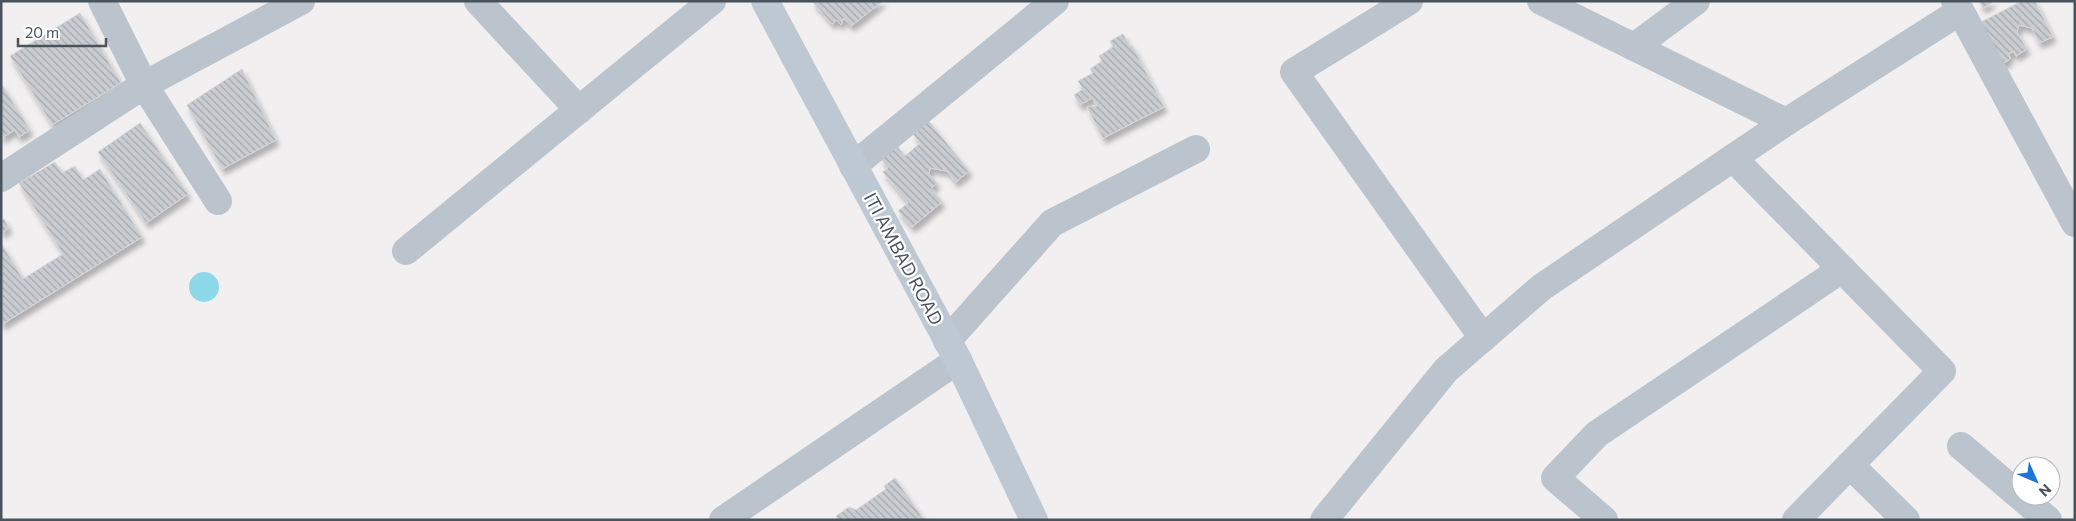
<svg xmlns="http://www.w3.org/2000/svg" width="2076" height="521" viewBox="0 0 2076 521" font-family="Commissioner,sans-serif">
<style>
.water{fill:#8dd8e9}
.building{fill:url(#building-back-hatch);stroke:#d3d5da;filter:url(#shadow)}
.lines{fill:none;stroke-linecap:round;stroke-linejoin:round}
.street{stroke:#bbc4cc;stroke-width:28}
.secondary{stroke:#bdc8d2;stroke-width:28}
.labels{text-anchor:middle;stroke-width:4.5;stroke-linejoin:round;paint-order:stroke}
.street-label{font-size:18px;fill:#48535c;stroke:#fff}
</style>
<defs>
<pattern id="building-back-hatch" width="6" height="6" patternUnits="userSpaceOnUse" patternTransform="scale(1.25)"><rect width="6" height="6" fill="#c9ccd1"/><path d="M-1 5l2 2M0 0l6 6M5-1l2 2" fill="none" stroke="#a5a8ad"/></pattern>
<filter id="shadow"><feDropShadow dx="3" dy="5.5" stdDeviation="2.5" flood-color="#0004"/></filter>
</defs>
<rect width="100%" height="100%" fill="#f1efef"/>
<circle class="water" cx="204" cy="287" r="15"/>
<g class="building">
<path d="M812,1H883L851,26L844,18L841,25L837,20L832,24Z"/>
<path d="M1979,1H1994L1983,8Z"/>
<path d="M2022,1H2035L2053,37L2039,43L2032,28L2019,25L2017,32L2027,49L2016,56L2014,52L2009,53L2010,59L1999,66L1977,24Z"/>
<path d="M80,13L121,83L52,125L10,56Z"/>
<path d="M1123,34L1129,44L1133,47L1164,107L1103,138L1087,107L1097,106L1092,98L1080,105L1074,95L1083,89L1078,81L1093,73L1090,69L1102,61L1099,56L1113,47L1110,41Z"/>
<path d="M242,69L276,140L222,169L187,105Z"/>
<path d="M1,83L30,130L19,137L15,130L1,138Z"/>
<path d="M929,121L969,171L956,182L947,171L930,168L929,174L937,183L931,188L942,202L912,227L898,211L908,203L883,172L888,168L881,159L897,146L905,156L920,143L913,134Z"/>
<path d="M140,123L188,194L146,223L98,152Z"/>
<path d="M55,162L62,173L75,166L83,180L100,169L142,237L1,325V243L23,279L63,254L19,183Z"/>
<path d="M4,219L9,228L1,233V220Z"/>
<path d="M895,478L924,520H838L836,516L849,507L856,510L886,489L884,486Z"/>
</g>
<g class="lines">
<g class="street">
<path d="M102,1L144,85L218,201"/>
<path d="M478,1L579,110"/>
<path d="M1409,1L1294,72L1483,338"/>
<path d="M1541,1L1786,122"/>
<path d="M1955,1L2075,223"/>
<path d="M1634,47L1696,1"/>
<path d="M1733,158L1942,371L1796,520"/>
<path d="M853,166L1055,1"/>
<path d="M1,178L144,85L301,1"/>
<path d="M406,251L712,1"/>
<path d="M947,341L1052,223L1196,149"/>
<path d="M1961,446L2048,520"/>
<path d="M1850,465L1906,520"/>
<path d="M723,520L958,360"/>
<path d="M1324,520L1446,370L1542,287L1786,122L1959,12"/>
<path d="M1604,520L1555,478L1597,434L1842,269"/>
</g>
<path class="secondary" d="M765,1L958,360L1034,520"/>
</g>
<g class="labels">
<g class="street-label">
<text transform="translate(903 259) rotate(62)" y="6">ITI AMBAD ROAD</text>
</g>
</g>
<rect width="2076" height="521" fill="none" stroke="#48535c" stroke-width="5"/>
<g transform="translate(2036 481) rotate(135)"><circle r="24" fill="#ffffff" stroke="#b6babe"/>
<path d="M0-4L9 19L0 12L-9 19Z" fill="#1f74dc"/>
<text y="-8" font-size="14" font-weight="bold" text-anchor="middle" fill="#48535c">N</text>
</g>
<path d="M18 38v8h88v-8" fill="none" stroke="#48535c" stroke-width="2.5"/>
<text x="25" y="38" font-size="15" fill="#48535c" stroke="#ffffff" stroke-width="4" paint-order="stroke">20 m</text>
</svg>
